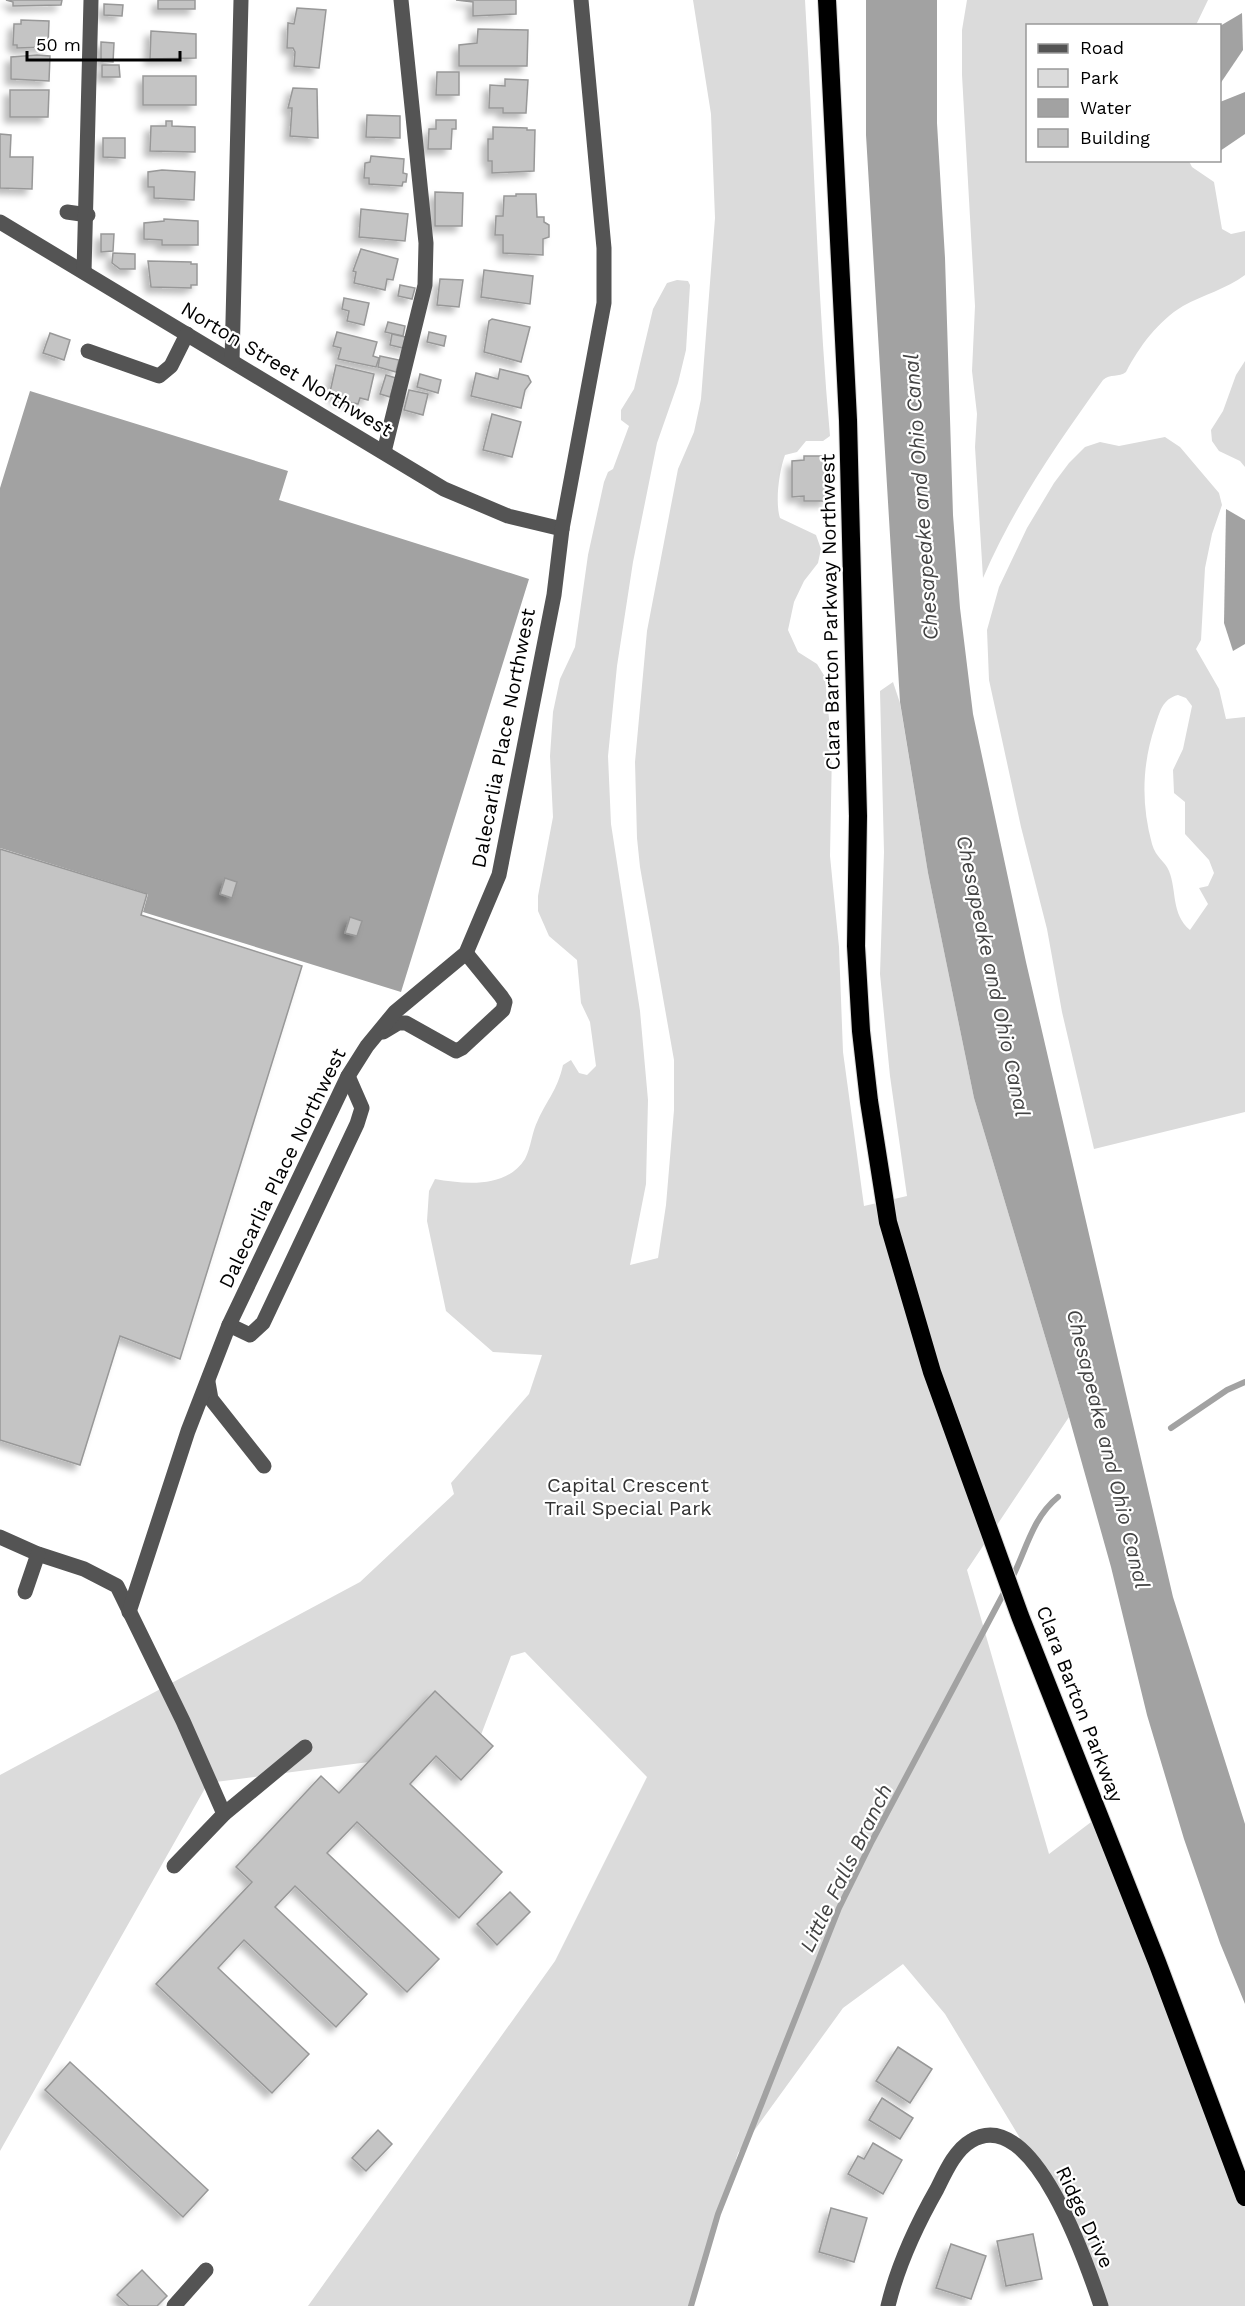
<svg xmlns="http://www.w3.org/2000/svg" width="1245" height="2306" viewBox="0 0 1245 2306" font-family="'Work Sans',sans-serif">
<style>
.green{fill:#dbdbdb;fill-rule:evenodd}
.water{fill:#a2a2a2}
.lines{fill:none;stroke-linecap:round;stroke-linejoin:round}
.stream{stroke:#a2a2a2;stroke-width:6}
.building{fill:#c4c4c4;stroke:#989898;stroke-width:1.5;filter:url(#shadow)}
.highway-casing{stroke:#dbdbdb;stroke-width:20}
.minor{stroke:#545454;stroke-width:15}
.highway{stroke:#000;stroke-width:18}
.labels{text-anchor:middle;stroke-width:4.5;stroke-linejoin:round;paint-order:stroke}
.street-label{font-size:20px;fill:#000;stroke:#fff}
.park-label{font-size:20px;fill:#323232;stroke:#fff}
.water-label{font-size:21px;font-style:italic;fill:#434343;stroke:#fff}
</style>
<defs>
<filter id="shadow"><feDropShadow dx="-5.5" dy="5.5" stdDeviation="3" flood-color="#0004"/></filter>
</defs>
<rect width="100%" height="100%" fill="#fff"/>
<g class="green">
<path d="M693,0H805C814,145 817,291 830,436L823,441H806L797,452L785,455C779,471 775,503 780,518L816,535L821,549L818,563L804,581L794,602L788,630L798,652L817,664L825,677L832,750L830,856L839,947L843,1052L864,1206L907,1196L890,1076L880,974L884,852L880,691L893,682L900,703L928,873L974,1098L1069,1417L967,1570L1049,1854L1099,1816L1245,2197V2306H1097L1085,2258L1032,2158L945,2014L903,1964L843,2008L738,2153L692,2306H308L555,1961L647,1777L525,1652L511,1656L476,1748L208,1783L0,2151V1775L360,1582L454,1494L451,1483L529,1394L542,1355L493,1352L446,1311L427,1221L429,1191L435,1179C464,1184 506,1189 525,1159C531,1148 532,1131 538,1120C548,1098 557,1091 563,1065L571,1060L579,1073L587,1075L596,1066L590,1022L581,1003L577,960L549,936L538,911V896L553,817L550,756L553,712L560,679L575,647L588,555L604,482L608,472L613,469L629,426L621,420V410L634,389L653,309L667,283L677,280L688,281L690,285L686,350L678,383L657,443L633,562L617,666L608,756L611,824L640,1011L648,1100L646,1184L630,1265L658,1258L666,1205L674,1110V1060L640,867L637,838L635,762L647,631L678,469L694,432L701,399L715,218L711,114Z"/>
<path d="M967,0H1208L1196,25L1028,26V160L1189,161L1192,167L1214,182L1222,229L1231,234L1245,231V275C1226,289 1203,295 1183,306C1158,321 1139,347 1126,372C1119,378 1110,373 1103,380C1057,444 1014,506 983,578L975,447L977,414L972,371L975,306L962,75V30Z"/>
<path d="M1245,361V467L1240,461L1219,451L1212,441L1211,430L1223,411L1236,375Z"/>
<path d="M1165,437L1180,447L1219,493L1222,505L1212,534L1205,568L1201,640L1196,649L1219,689L1226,719L1245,717V1112L1094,1149L1062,1012L1047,929L1021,827L989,680L987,630L999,587L1027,528L1054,483L1069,463L1085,447L1100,442L1119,446ZM1178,695L1186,698L1192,706L1183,749L1173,770L1174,793L1185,802V834L1209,860L1214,873L1208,886L1199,888L1208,904L1190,930C1171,914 1177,891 1169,871C1165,861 1156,858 1152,844C1141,804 1142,765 1155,726C1160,712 1162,699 1178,695Z"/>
</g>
<g class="water">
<path d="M866,0H937V123L945,258L953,515L960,608L973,714L1026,962L1173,1597L1245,1824V2004L1220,1943L1184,1839L1147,1715L1111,1567L1069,1417L974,1098L928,873L900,702L866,135Z"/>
<path d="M1242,13L1243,50L1220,84V26Z"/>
<path d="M1245,92V134L1220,151V102Z"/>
<path d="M30,391L288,471L279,500L529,579L401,992L143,912L148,894L0,848V488Z"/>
<path d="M1226,509L1245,520V644L1233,651L1224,623Z"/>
</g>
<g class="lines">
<g class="stream">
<path d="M1171,1428L1227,1390L1245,1382"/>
<path d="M1011,1580C1026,1551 1032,1518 1058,1497"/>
<path d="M691,2306L718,2214L839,1908L872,1841L1006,1589"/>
</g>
</g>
<g class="building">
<path d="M6,0H62L61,5L13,6V2Z"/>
<rect x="158" y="0" width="37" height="9"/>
<path d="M456,0H516V14L473,16V2Z"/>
<path d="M104,4L123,5L122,16L104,15Z"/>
<path d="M297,8L326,10L319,68L294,66L295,52L293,48H287L288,23L294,24Z"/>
<path d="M21,20L49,21L48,47L17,48V45H13L14,24H21Z"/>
<path d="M478,29L528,30L527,66H459V45L477,43Z"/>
<path d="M151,31L196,34V58L150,59Z"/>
<path d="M101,42L114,43L113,62L101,61Z"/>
<path d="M37,55L50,56L49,81L11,79V57Z"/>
<path d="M102,65H119L120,77H102Z"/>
<path d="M437,72H459V95H436Z"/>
<rect x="143" y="76" width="53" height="29"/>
<path d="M505,79L528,80L526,113H503V108H489L490,85L505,86Z"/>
<path d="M293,88L317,89L318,138L290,136L292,108H288Z"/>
<path d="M10,90H49L48,117H10Z"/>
<path d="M367,115L400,116V138L366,137Z"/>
<path d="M436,120H456V129H452L451,149H428L429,129H436Z"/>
<path d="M166,121H172V126L195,127V152L150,151L151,126H166Z"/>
<path d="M493,127L527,128V130H535L534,171L492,173V161H488V139H493Z"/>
<path d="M0,134L11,135L10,157H33L32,189L0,188Z"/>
<path d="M103,138H125V158L103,157Z"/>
<path d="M371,156L404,159L403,173L407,174L406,182H403L402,186L369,184V178H364L365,163L370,162Z"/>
<path d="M162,170L195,172L194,200L154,198V187H148V172Z"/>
<path d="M435,192L463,193L462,226H435Z"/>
<path d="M516,194H536L537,217H544V222L549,225V237L543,239V255L503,253V235H495L496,216H503L504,196H516Z"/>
<path d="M361,209L408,214L405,241L359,237Z"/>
<path d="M164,219L198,221V245H162V240L144,239V223L164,221Z"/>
<path d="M101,234H114L113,251L101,252Z"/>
<path d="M361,249L398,259L393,280L387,279L385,290L354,283L356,272L353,271Z"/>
<path d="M113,253L135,254V269H120L112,263Z"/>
<path d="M148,261L191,262V264H197V285H191V288L151,287Z"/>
<path d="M484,270L533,276L530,304L481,297Z"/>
<path d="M440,279L463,280L459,307L437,305Z"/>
<path d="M400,285L415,288L412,299L398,296Z"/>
<path d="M344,298L369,303L364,325L347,321L349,311L342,309Z"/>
<path d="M492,319L530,327L521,362L484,352L489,321Z"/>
<path d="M388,322L405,326L403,336L385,332Z"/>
<path d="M337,332L377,342L373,356L379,358L376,367L338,359L341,348L333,346Z"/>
<path d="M429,332L446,336L444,346L427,342Z"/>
<path d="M50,333L70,340L64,360L43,353Z"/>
<path d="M392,334L410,338L407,349L390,345Z"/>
<path d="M380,356L399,360L396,372L378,367Z"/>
<path d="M336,365L374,374L368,400L360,398L358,404L335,399L337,393L330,392Z"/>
<path d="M500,369L528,376L531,382L525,390L521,408L471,396L476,373L498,379Z"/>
<path d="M420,374L441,380L438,393L417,387Z"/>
<path d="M386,375L396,378L390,397L380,394Z"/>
<path d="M409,390L428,394L423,415L404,410Z"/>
<path d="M492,414L521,422L512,457L483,450Z"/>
<path d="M804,456H827V501H804V496L792,497V461L804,460Z"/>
<path d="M0,849L147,894L141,915L302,966L180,1359L120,1336L80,1465L0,1440Z"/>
<path d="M225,878L237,882L232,898L220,894Z"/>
<path d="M350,917L362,921L357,936L345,933Z"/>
<path d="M435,1691L493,1746L461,1780L436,1756L410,1784L502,1872L459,1918L357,1822L327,1853L439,1959L407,1992L295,1886L275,1907L367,1994L336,2027L244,1940L218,1968L309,2054L272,2093L156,1984L252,1882L236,1867L321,1776L339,1793Z"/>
<path d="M510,1892L530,1912L497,1945L477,1924Z"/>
<path d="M898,2047L932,2069L910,2103L876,2081Z"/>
<path d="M70,2062L208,2190L183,2217L45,2090Z"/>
<path d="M882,2098L913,2118L900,2139L869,2120Z"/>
<path d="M378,2130L392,2144L366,2171L352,2158Z"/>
<path d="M873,2143L902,2160L883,2194L848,2174L858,2156L864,2159Z"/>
<path d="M831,2208L867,2218L854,2262L819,2252Z"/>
<path d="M1033,2234L1042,2279L1006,2286L997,2241Z"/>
<path d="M951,2244L986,2256L971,2299L936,2288Z"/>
<path d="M142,2270L167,2296L157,2306H129L117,2295Z"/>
</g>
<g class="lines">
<defs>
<path id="highway" d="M827,0L848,420L858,816L856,946L861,1031L869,1101L888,1222L932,1372L1020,1616L1157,1962L1245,2197"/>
</defs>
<use href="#highway" class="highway-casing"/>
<g class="minor">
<path d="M67,212L88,215"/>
<path d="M0,222L444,489L508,516L562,529"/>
<path d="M84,272L91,0"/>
<path d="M88,351L159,376L171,366L187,334"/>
<path d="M232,361L241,0"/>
<path d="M384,452L425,285L426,243L401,0"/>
<path d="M383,1032L398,1023H406L456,1051L462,1048L503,1010L505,1002L501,996L466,953"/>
<path d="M229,1325L250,1335L263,1323L357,1124L362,1108L348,1076"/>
<path d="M208,1382L211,1399L264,1466"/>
<path d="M0,1537L38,1554L84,1569L117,1586L183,1721L224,1814"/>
<path d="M25,1592L38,1554"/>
<path d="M129,1612L188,1431L229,1325L348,1076L367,1046L395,1012L466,953L499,875L554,595L562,529L604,303V248L581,0"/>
<path d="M174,1866L224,1814L305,1747"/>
<path d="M174,2306L206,2270"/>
<path d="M888,2306C898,2264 916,2226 937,2189C945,2173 955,2150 971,2141C1033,2102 1088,2267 1101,2306"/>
</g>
<use href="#highway" class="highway"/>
</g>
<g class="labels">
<g class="street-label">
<text transform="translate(287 369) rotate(31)" y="7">Norton Street Northwest</text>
<text transform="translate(830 612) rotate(-91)" y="7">Clara Barton Parkway Northwest</text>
<text transform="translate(503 738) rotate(-79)" y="7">Dalecarlia Place Northwest</text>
<text transform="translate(282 1168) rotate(-64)" y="7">Dalecarlia Place Northwest</text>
<text transform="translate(1080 1704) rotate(69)" y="7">Clara Barton Parkway</text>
<text transform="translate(1085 2217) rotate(65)" y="7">Ridge Drive</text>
</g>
<g class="park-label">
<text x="628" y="1492">Capital Crescent<tspan x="628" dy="23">Trail Special Park</tspan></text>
</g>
<g class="water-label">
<text transform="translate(921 497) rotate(-94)" y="7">Chesapeake and Ohio Canal</text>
<text transform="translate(993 976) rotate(78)" y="7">Chesapeake and Ohio Canal</text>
<text transform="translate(1108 1449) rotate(76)" y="7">Chesapeake and Ohio Canal</text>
<text transform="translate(846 1868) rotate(-64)" y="7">Little Falls Branch</text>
</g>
</g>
<rect x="1026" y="24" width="195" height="138" fill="#ffffff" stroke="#999999" stroke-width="1.5"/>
<rect x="1038" y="44" width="30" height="9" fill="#545454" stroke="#999999" stroke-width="1.5"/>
<text x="1080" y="54" font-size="18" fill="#000000">Road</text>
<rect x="1038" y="69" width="30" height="18" fill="#dbdbdb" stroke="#999999" stroke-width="1.5"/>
<text x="1080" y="84" font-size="18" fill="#000000">Park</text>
<rect x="1038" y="99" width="30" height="18" fill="#a2a2a2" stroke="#999999" stroke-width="1.5"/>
<text x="1080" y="114" font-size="18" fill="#000000">Water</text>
<rect x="1038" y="129" width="30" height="18" fill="#c4c4c4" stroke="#999999" stroke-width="1.5"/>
<text x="1080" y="144" font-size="18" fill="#000000">Building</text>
<path d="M27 51v9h153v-9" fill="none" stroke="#000000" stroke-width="3"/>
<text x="36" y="51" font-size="18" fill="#000000" stroke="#ffffff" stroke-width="4.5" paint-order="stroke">50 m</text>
</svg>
